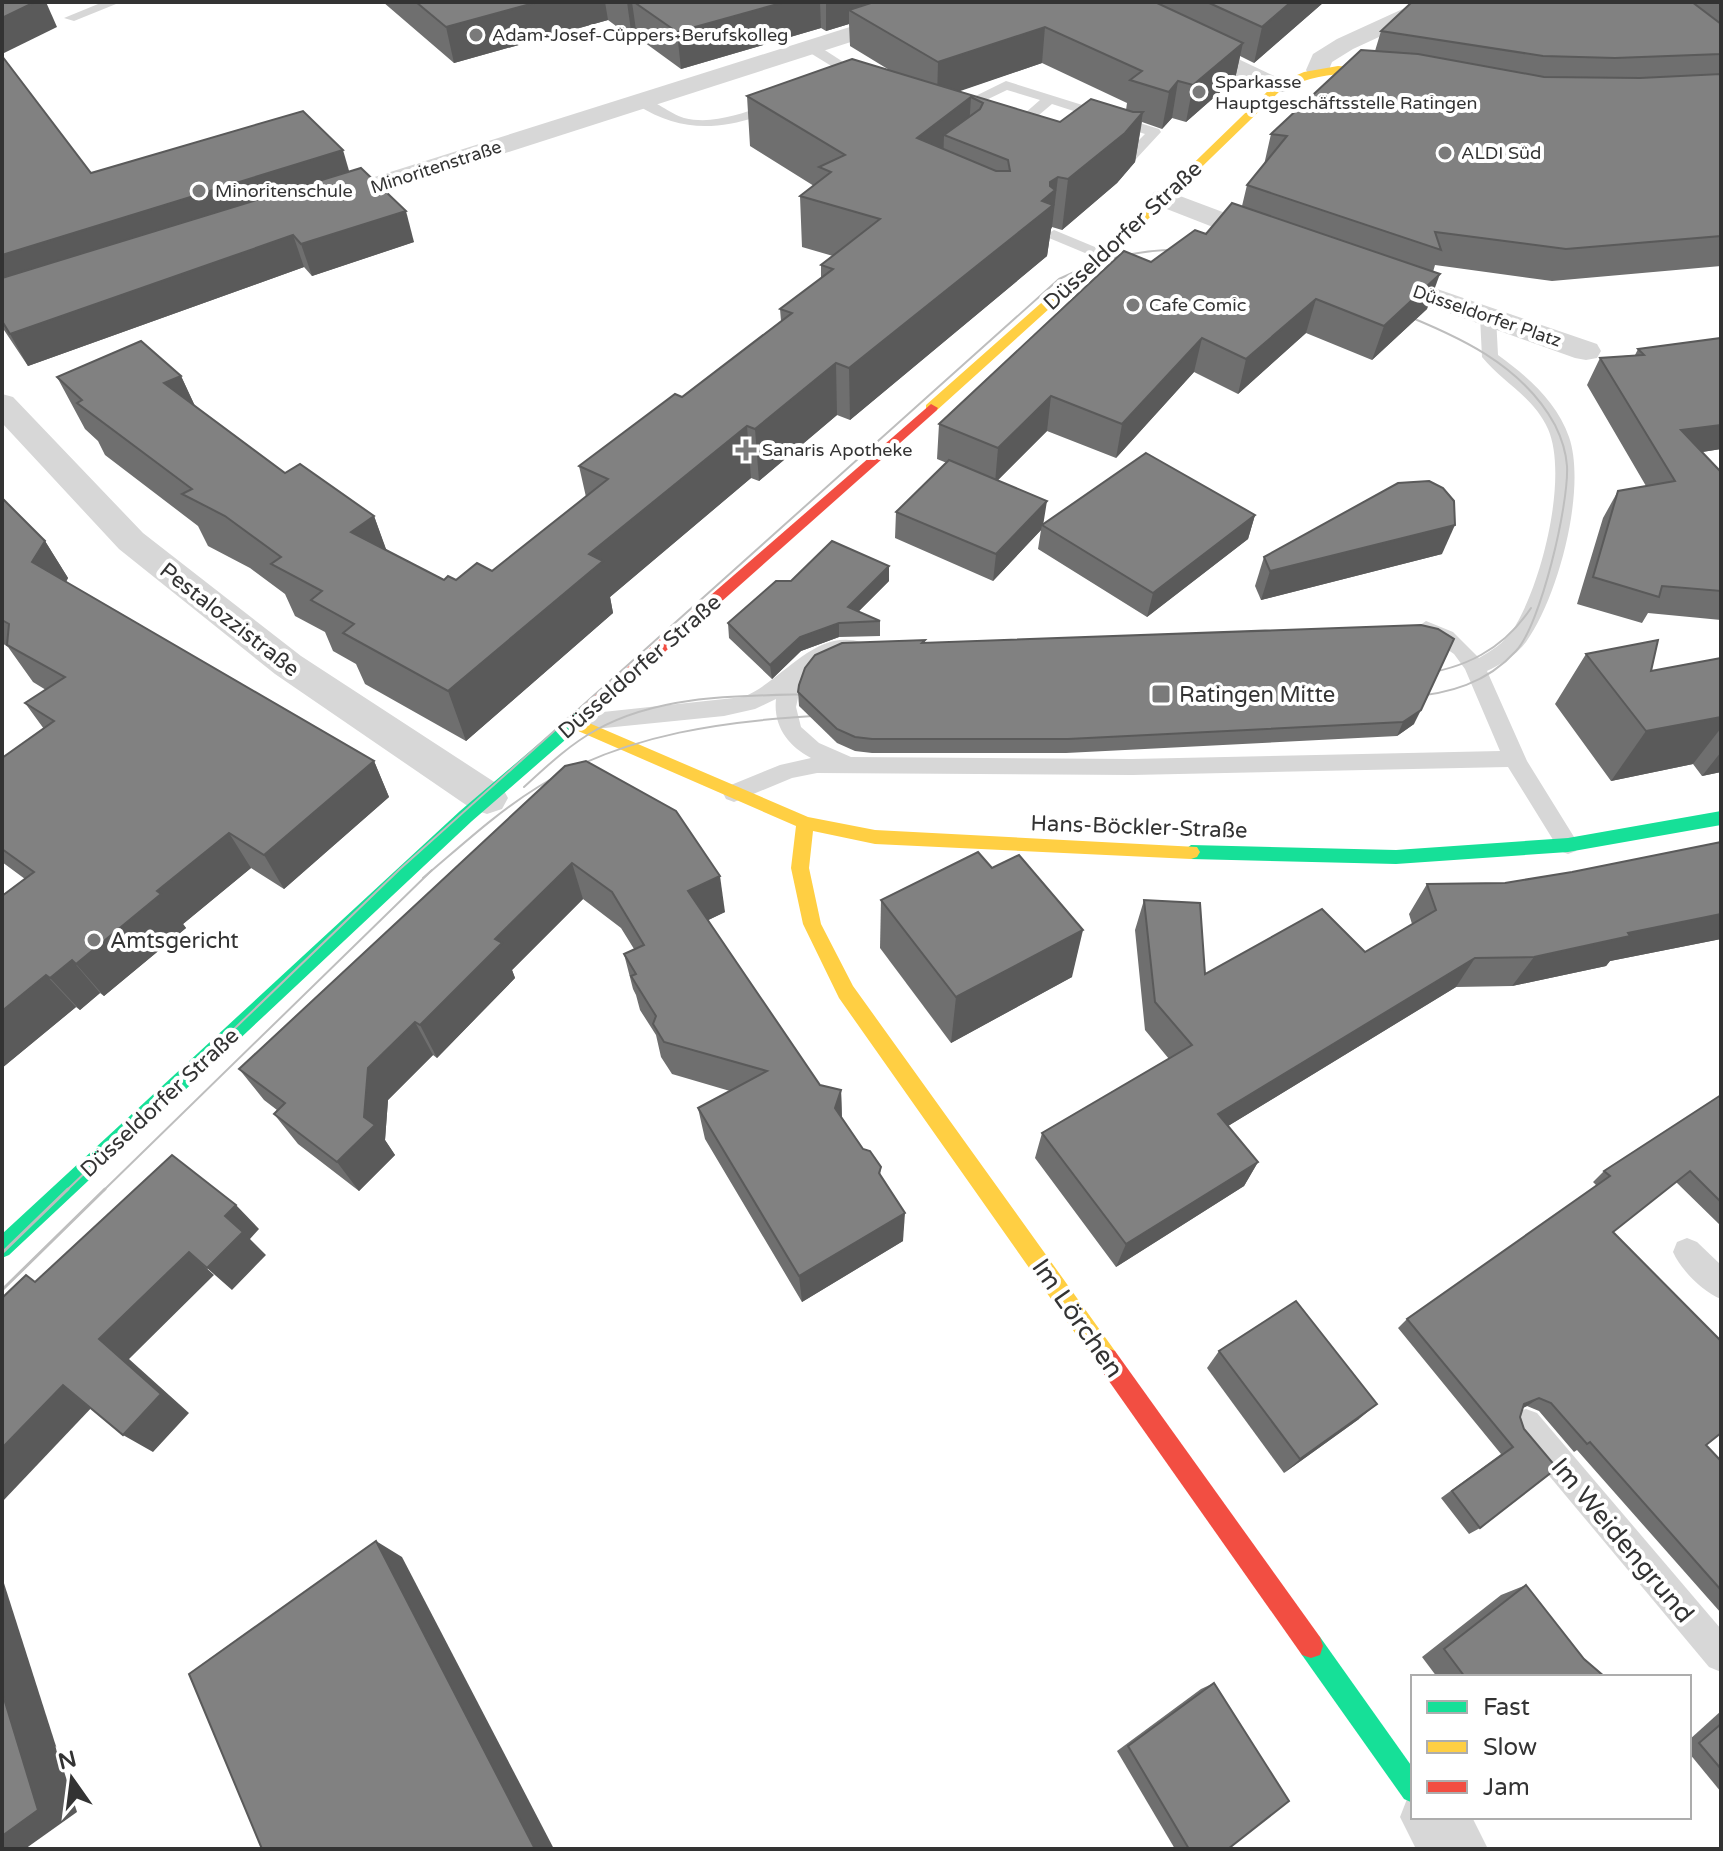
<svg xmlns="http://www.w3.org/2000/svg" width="1723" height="1851" viewBox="0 0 1723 1851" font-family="'Varela Round',sans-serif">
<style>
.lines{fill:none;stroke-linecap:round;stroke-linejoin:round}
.lane{fill:#d7d7d7;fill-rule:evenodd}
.street{fill:#d7d7d7;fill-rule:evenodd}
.fast{fill:#16e098;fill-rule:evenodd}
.slow{fill:#ffcf43;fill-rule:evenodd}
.jam{fill:#f24e42;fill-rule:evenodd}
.tram-far1{stroke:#bebebe;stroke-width:2}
.tram{stroke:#bebebe;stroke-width:3}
.wall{fill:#6f6f6f;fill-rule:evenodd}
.shaded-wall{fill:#5a5a5a}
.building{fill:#818181;stroke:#5a5a5a;stroke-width:2;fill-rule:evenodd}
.poi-dot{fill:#7a7a7a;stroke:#fff;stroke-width:3}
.labels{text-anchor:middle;stroke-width:8;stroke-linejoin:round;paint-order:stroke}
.far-poi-label{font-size:18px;fill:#333;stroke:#fff;text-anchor:start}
.far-street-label{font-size:18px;fill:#333;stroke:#fff}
.street-label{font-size:22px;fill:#333;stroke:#fff}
.poi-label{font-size:22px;fill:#333;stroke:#fff;text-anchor:start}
.near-street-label{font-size:26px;fill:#333;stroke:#fff}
</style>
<rect width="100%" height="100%" fill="#fff"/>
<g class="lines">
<g class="lane">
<path d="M103,2H121L74,21L64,18Z"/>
<path d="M812,44L817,45L871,80L859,83L807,51L806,48Z"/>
<path d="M1006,81L1159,129L1161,132L1136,159L1131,160L1101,149L1108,145L1128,151L1145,134L1052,104L1033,120L1049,128L1042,132L1016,121L1040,100L1007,90L957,114L945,111Z"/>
<path d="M637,99C653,97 669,114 684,118C717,126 748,110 779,102L786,106C778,112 767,114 757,117C712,131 677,130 637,105Z"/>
<path d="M1054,230L1107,252L1110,255L1102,260L1097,258L1049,238L1046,235Z"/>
<path d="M1488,312L1496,317L1498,355C1527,376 1557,402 1569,437C1587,489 1558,598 1526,642C1516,655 1502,664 1487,671L1527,761L1579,845L1576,851L1568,854L1560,851L1508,767L1132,775L817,773L792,778L734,802L726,799L723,793L726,787L780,765L811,758C788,746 773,726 776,699L755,709L724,716L575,731L567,729L564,723L567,717L575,715L743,697C782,682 814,628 861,642L864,647L861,652L830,659L802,679L796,707L801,727L819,743L851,757L1132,759L1500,751L1465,669L1454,654L1416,628L1426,621L1453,632L1479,658C1491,651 1504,643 1512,631C1541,588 1569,477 1548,429C1533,396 1503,383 1482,357L1480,317Z"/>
<path d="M1687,1238L1697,1242L1721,1265V1299C1703,1292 1681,1270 1673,1252L1677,1242Z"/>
<path d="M1526,1409L1537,1413L1721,1629V1672L1709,1667L1515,1435L1511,1424L1515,1413Z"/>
</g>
<g class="street">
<path d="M929,2H963L960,7L331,209H311L307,203L311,197Z"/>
<path d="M1089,2H1118L1287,82L1290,87L1287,92H1269L1092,7Z"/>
<path d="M1418,2H1447L1444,7L1353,49L1332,62L1327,75H1309L1306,70L1313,54L1337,39Z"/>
<path d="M1164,190L1284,235L1288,241L1284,247L1274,249L1264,247L1154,204L1150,198L1154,192Z"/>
<path d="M1376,268L1597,344L1601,351L1597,358L1586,360L1575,358L1366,283L1362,277L1366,271Z"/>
<path d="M2,394L13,397L143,533L301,656L502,787L508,798L502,809L487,814L472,809L275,674L119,549L2,423Z"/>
<path d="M1413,1793V1817H1472L1488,1849H1416L1400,1817L1409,1794Z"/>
</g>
<g class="fast">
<path d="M589,704L597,710L595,714L472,821L9,1255L2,1258V1234L460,811L583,706Z"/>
<path d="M1721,811V825L1568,852L1396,864L1191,859L1182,852L1191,845L1396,850L1568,838Z"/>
<path d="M1311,1634L1320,1637L1413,1768V1803L1404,1799L1302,1655L1299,1646L1302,1637Z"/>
</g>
<g class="slow">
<path d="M1338,66L1402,71L1407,74L1402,77C1352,73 1329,69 1282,89L1144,223L936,411H926V405L1136,219L1274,85L1304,72Z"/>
<path d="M575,717L808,817L875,830L1197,847L1200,852L1197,857L1191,859L875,844L813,831L809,868L821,924L853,986L1115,1351L1118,1359L1115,1367L1107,1370L1099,1367L839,998L803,924L791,868L796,826L569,727L567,723L569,719Z"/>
</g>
<g class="jam">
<path d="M931,404L938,408L936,411L595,714H583L581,710L583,706Z"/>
<path d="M1107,1348L1115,1351L1320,1637L1323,1646L1320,1655L1311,1658L1302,1655L1099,1367L1096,1359L1099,1351Z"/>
</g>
<g class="tram-far1">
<path d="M1395,311C1456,335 1522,364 1555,425C1561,437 1566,452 1567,466C1569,504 1541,624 1516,651C1487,683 1449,694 1407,697"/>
<path d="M1415,675C1464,669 1503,650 1531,608"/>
<path d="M524,787C547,766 569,745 596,730C662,693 746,696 819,694"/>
<path d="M423,878C460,847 496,813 538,787C626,733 729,720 831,715"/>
<path d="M66,1191L400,869L1059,279C1101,258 1142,248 1189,250"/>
<path d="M103,1191L432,870"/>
</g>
<g class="tram">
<path d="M2,1253L68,1189"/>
<path d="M2,1290L105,1189"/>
</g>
</g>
<g class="wall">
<path d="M383,2H1324L1254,63L1240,56L1235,79L1186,122L1172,118L1162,129L1142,122L1135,162L1117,183L1062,230L1052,227L1051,229L1047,256L850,420L837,415L759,481L751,478L610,597L613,613L466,741L365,684L356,664L333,651L325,632L295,616L285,594L250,568L208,546L198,526L105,455L98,441L85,429L57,377L181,376L195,406L285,473L374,516L386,550L444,580H456L492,571L586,497L579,466L682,397L781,321L780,309L821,278V265L833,256L802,247L800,196L814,186L750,146L747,96L891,71L850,46L849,24L826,31L821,28L681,69L637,37L632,38L608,20L454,63ZM1042,63L1127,103L1126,110L1060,122L958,91Z"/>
<path d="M1693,2H1721V266L1552,281L1435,265L1433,272L1427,309L1372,360L1306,333L1238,394L1194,372L1116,458L1047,431L998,480L1044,524L1255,515L1248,539L1147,617L1038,549L1041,530L993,581L895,538L896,512L947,463L937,459L939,424L1151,262L1206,234L1242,206L1247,185L1264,165L1271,134L1375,51L1381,31Z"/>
<path d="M2,56L91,173L349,171L414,242L312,276L304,267L28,366L2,327Z"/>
<path d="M1638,349L1721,449L1702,452L1721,472V620L1648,613L1642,623L1577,604L1603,518L1618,491L1646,486L1587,385L1600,358L1635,355Z"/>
<path d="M2,498L45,541L68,578L66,582L374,761L389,797L284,889L251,868L183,924L186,928L104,996L100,993L80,1010L76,1007L2,1068L25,879L2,862V758L44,729L25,703L46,690L33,682L8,647L2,643Z"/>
<path d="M1442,554L1261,600L1255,586L1264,557Z"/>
<path d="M889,581L858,612L880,621V636L839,637L801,651L772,679L729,638L728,623Z"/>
<path d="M1421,625L1414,724L1397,736L1066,753H872L855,751L837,743L799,706L798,692L924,643Z"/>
<path d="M1586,654L1651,671L1721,658V772L1702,776L1693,764L1611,781L1555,704Z"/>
<path d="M565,766L725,912L708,920L820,1085L841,1090L842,1119L863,1149L881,1167L880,1176L903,1241L802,1302L705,1139L698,1108L730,1091L672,1074L661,1057L656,1035L640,1010L636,995L633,989L624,954L634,949L621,928L583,899L512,970L515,978L437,1058L433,1055L388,1100L385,1140L395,1155L359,1191L298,1144L274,1114L277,1110L264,1100L239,1069Z"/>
<path d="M1721,842V939L1610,961L1606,966L1512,986L1456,987L1228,1126L1258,1162L1244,1186L1116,1267L1035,1158L1042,1133L1169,1059L1145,1030L1135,930L1144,900L1205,974L1365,952L1412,924L1409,914L1427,884L1505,883L1572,872Z"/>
<path d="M881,900L1072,977L951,1043L880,948Z"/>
<path d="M1721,1095V1226L1676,1182L1613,1232L1720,1341L1721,1340V1433L1706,1445L1721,1461V1613L1577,1450L1574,1452L1539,1411L1527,1406L1523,1408L1520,1417L1524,1429L1480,1528L1469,1534L1441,1498L1501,1454L1398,1328L1407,1319L1597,1186L1593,1182L1604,1171Z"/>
<path d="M1219,1351L1359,1419L1284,1473L1207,1368Z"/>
<path d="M1526,1585L1584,1659L1605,1677H1437L1422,1657L1501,1595Z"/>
<path d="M1214,1683L1228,1849H1175L1117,1751L1201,1689Z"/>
<path d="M1721,1711V1792L1689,1753V1740Z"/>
</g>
<g class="shaded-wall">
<path d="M31,2H46L57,27L2,54V18Z"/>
<path d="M538,2H605L608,20L454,63L446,27Z"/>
<path d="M627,2H632L637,37L632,38Z"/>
<path d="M785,2H820L821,28L681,69L677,32Z"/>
<path d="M826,2H919L849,10V24L826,31Z"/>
<path d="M1291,2H1324L1254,63L1262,27Z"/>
<path d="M1045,27L1042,63L937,99L938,62Z"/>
<path d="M1243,43L1235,79L1186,122L1193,85Z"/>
<path d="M1178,81L1172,118L1162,129L1169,92Z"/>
<path d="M971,97L968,144L944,135L943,167L917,138Z"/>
<path d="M1143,112L1135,162L1117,183L1062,230L1068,179Z"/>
<path d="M343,150L352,181L2,292V255Z"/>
<path d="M1058,177L1052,227L1051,229L1047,256L850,420L849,368L1050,182Z"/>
<path d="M406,211L414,242L312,276L301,244Z"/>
<path d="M293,235L304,267L28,366L10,334Z"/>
<path d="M1440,274L1427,309L1372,360L1384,326Z"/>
<path d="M1316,299L1306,333L1238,394L1246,359Z"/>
<path d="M1202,338L1194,372L1116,458L1122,424Z"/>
<path d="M836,363L837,415L759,481L755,429Z"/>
<path d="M181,376L205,428L164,383Z"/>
<path d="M1051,396L1047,431L995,483L998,448Z"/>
<path d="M1721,425V449L1665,458L1681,430Z"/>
<path d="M747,426L751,478L610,597L613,613L466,741L448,691L589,554Z"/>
<path d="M1047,501L1043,526L1042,525L1041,530L993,581L996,554Z"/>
<path d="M1255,515L1248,539L1147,617L1153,593Z"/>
<path d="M374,516L393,568L351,532Z"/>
<path d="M1455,525L1442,554L1261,600L1270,571Z"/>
<path d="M45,541L68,578L56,599L32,562Z"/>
<path d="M889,566V581L848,622V607Z"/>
<path d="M839,623V637L801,651L772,679L770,665L800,637Z"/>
<path d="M1421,710L1414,724L1397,736L1403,722Z"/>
<path d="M1721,717V728L1693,764L1611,781L1646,731Z"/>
<path d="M1721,752V772L1702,776Z"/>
<path d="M374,761L389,797L284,889L264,855Z"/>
<path d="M229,833L251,868L183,924L186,928L104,996L76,964L157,891Z"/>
<path d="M572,863L583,899L512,970L515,978L437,1058L420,1025L495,939Z"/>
<path d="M720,876L725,912L694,927L688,891Z"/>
<path d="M1721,914V939L1610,961L1606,966L1512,986L1534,957L1628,933Z"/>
<path d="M1083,930L1072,977L951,1043L956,997Z"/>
<path d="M1475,958L1456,987L1205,1140L1218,1114Z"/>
<path d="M72,960L100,993L80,1010L50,978Z"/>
<path d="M46,975L76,1007L2,1068V1011Z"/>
<path d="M415,1022L433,1055L388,1100L385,1140L395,1155L359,1191L337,1162L364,1117L368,1068Z"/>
<path d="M841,1090L842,1121L835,1108Z"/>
<path d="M1258,1162L1244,1186L1116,1267L1126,1244Z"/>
<path d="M236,1205L259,1229L250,1239L266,1255L232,1290L207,1268L225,1216Z"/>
<path d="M905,1213L903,1241L802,1302L799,1276Z"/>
<path d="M189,1252L214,1275L129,1359L189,1413L153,1452L123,1435L99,1339Z"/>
<path d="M63,1385L95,1404L2,1502V1448Z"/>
<path d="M1539,1398L1527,1406L1512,1412L1524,1404Z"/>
<path d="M1377,1404L1359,1419L1284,1473L1300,1459Z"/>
<path d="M376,1541L402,1557L554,1849H535Z"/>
<path d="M2,1577L77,1812L25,1849H2Z"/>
</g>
<g class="building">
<path d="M2,2H35L2,18Z"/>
<path d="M416,2H538L446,27Z"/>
<path d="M634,2H785L677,32Z"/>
<path d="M874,2H1155L1243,43L1193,85L1178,81L1169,92L1130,80L1142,71L1045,27L938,62L849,10Z"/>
<path d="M1207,2H1291L1262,27Z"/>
<path d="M1412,2H1692L1721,24V54L1615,58L1543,56L1381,31Z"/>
<path d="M1361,50L1418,54L1544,77L1640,78L1721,74V236L1566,249L1435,232L1441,250L1247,185L1287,136L1271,134Z"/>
<path d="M2,56L91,173L303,111L343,150L2,255Z"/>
<path d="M852,59L1060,122L1091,99L1133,112H1143L1125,133L1068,179L1058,177L1050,182V186L1055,190L1042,201L1053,205L849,368L836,363L755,429L747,426L589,554L603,561L448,691L343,633L354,624L311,600L322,591L271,564L281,557L225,516L182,494L192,489L77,403L82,400L57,377L141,341L181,376L164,383L285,473L300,464L374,516L351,532L444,580L448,576L456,580L477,563L492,571L608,479L579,466L675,394L682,397L792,313L780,309L833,269L821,265L880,219L800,196L831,172L819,167L845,155L747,96ZM971,97L983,103L980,109L944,135L1008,160L1010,171H996L917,138Z"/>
<path d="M361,168L406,211L301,244L293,235L10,334L2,321V278Z"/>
<path d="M1232,203L1440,274L1384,326L1316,299L1246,359L1202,338L1122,424L1051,396L998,448L939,424L1124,251L1151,262L1195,230L1206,234Z"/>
<path d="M1721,338V425L1681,430L1721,472V591L1662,586L1659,597L1593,577L1618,491L1675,481L1600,358L1644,355L1638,349Z"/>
<path d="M1146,453L1255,515L1153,593L1042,525Z"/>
<path d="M949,460L1047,501L996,554L896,512Z"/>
<path d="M1429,481L1443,488L1454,501L1455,525L1270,571L1264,557L1398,483Z"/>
<path d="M2,498L45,541L32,562L374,761L264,855L229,833L157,891L161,894L76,964L72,960L50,978L46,975L2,1011V896L34,872L2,849V758L54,721L25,703L65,677L7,645L9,624L2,620Z"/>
<path d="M832,541L889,566L848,607L880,621L839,623L800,637L770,665L728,623L776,581H791Z"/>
<path d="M1421,625L1438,629L1454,639L1421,710L1403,722L1068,739H872L855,737L837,729L798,692L799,685L805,668L815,655L842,643L925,640L922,643Z"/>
<path d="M1658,640L1651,671L1721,658V717L1646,731L1586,654Z"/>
<path d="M586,761L676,811L720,876L688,891L820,1085L841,1090L835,1108L863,1149L870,1151L881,1167L879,1173L905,1213L799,1276L698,1108L767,1071L664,1042L653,1024L656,1016L631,976L636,974L624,954L644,945L612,892L572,863L495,939L502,943L420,1025L415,1022L368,1068L364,1117L375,1125L337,1162L274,1114L285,1103L239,1069L565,766Z"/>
<path d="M1721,842V914L1628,933L1630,936L1534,957L1475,958L1218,1114L1258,1162L1126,1244L1042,1133L1192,1045L1155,1002L1144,900L1200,903L1205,974L1322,909L1365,952L1436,910L1427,884L1505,883L1572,872Z"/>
<path d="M978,852L992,868L1019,855L1083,930L956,997L881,900Z"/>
<path d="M1721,1095V1202L1690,1171L1613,1232L1721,1341V1433L1706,1445L1721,1461V1590L1590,1442L1587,1444L1551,1403L1539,1398L1524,1404L1520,1417L1524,1429L1557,1468L1480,1528L1452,1491L1513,1447L1407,1319L1610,1176L1604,1171Z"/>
<path d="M172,1155L236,1205L225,1216L243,1232L207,1268L189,1252L99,1339L161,1394L123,1435L63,1385L2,1448V1298L26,1275L35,1282Z"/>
<path d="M1296,1301L1377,1404L1300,1459L1219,1351Z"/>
<path d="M376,1541L535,1849H262L189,1674Z"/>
<path d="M1526,1585L1584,1659L1605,1677H1465L1444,1649Z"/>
<path d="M1214,1683L1289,1801L1228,1849H1189L1128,1746Z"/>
<path d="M2,1692L38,1810L2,1836Z"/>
<path d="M1721,1724V1769L1699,1743Z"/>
</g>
<g class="poi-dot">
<circle cx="476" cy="35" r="8"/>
<circle cx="1199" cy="92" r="8"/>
<circle cx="1445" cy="153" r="8"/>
<circle cx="199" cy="191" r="8"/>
<circle cx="1133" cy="305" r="8"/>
<path d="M742 438h8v8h8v8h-8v8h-8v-8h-8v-8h8z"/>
<rect x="1151" y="684" width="20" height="20" rx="4"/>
<circle cx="94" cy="940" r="8"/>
</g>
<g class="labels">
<g class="far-poi-label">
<text x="492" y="41">Adam-Josef-Cüppers-Berufskolleg</text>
<text x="1215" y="88">Sparkasse<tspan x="1215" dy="21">Hauptgeschäftsstelle Ratingen</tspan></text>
<text x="1461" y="159">ALDI Süd</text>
<text x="215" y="197">Minoritenschule</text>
<text x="1149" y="311">Cafe Comic</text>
<text x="762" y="456">Sanaris Apotheke</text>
</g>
<g class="far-street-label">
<text transform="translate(436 167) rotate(-18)" y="6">Minoritenstraße</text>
<text transform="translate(1487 316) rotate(19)" y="6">Düsseldorfer Platz</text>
</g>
<g class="street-label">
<text transform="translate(1122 235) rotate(-43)" y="8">Düsseldorfer Straße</text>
<text transform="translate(230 619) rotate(38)" y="8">Pestalozzistraße</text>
<text transform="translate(639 666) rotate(-41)" y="8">Düsseldorfer Straße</text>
<text transform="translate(1139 826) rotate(2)" y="8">Hans-Böckler-Straße</text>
<text transform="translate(159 1102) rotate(-43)" y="8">Düsseldorfer Straße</text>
</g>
<g class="poi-label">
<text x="1179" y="702">Ratingen Mitte</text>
<text x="110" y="948">Amtsgericht</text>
</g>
<g class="near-street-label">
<text transform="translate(1078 1318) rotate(55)" y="9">Im Lörchen</text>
<text transform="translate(1623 1540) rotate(50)" y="9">Im Weidengrund</text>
</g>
</g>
<rect width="1723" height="1851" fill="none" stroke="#333333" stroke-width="8"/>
<rect x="1411" y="1675" width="280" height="144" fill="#ffffff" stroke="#adadad" stroke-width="2"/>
<rect x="1427" y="1701" width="40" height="12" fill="#16e098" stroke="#adadad" stroke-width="2"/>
<text x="1483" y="1715" font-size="24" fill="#333333">Fast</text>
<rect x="1427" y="1741" width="40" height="12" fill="#ffcf43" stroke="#adadad" stroke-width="2"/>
<text x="1483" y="1755" font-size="24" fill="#333333">Slow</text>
<rect x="1427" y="1781" width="40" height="12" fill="#f24e42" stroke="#adadad" stroke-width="2"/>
<text x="1483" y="1795" font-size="24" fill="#333333">Jam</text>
<g transform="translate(72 1779) rotate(346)" stroke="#ffffff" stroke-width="6" paint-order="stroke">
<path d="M0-6L14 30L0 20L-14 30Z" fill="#333333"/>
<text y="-12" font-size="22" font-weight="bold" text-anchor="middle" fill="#333333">N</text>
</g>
</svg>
